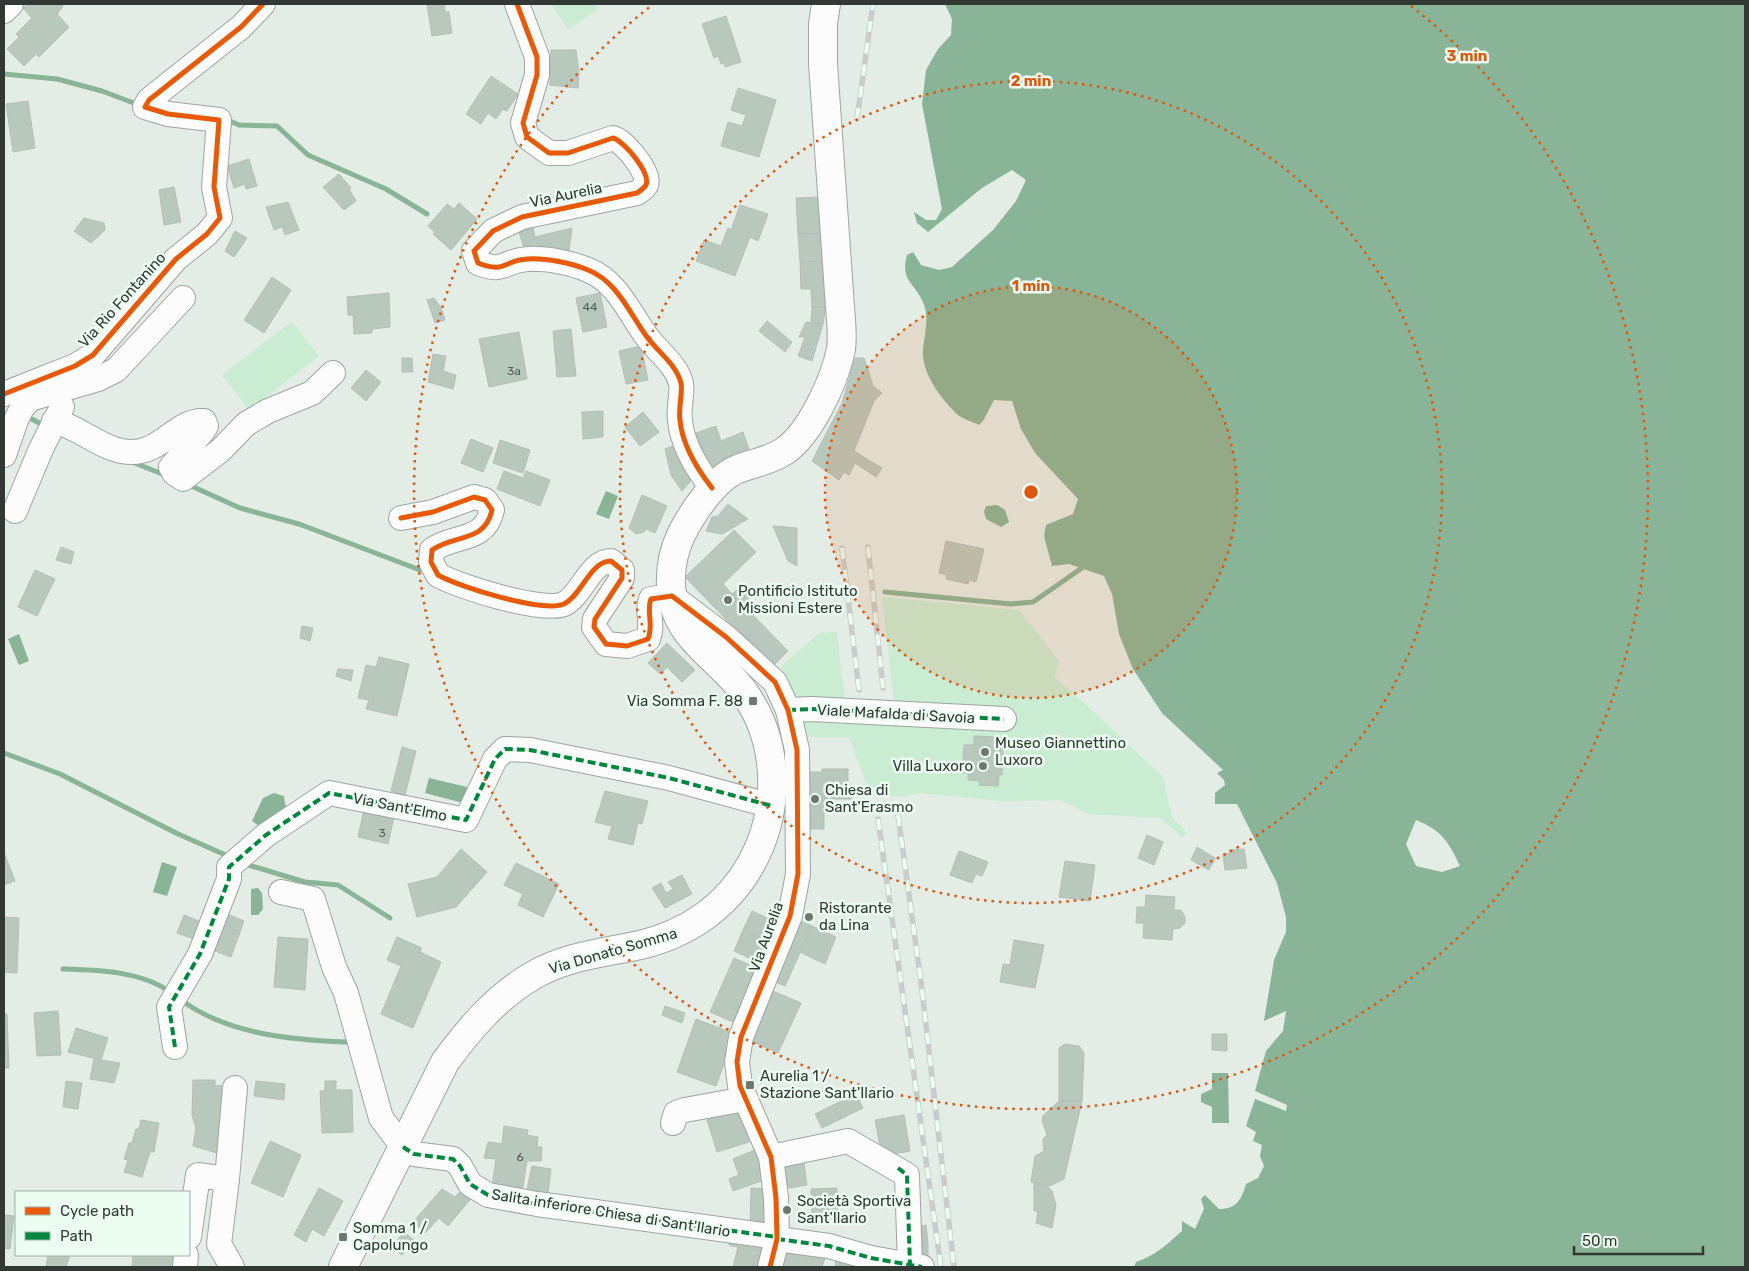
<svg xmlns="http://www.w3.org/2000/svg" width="1749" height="1271" viewBox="0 0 1749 1271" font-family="Rubik,sans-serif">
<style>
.green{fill:#c9ecd3}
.water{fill:#8ab497;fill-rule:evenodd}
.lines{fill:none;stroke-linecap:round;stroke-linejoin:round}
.stream{stroke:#8ab497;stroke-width:5}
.building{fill:#b9c8bd;stroke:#b6bdb8}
.minor-casing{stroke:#9ea5a0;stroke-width:26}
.major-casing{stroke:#9ea5a0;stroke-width:30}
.minor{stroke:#fbfcfb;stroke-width:24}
.major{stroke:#fbfcfb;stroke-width:28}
.rail-casing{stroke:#c9ccca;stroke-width:5.5}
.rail{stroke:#ecfdf1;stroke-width:4;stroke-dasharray:11;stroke-linecap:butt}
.quiet{stroke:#00873e;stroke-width:4;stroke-dasharray:8 4;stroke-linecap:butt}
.cycleway-casing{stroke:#ecfdf1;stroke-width:8}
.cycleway{stroke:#e8590c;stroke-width:5}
.ring{fill:none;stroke:#df570e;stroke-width:2.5;stroke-dasharray:2.5 5}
.poi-dot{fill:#707771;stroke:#ecfdf1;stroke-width:2}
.labels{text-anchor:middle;stroke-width:5;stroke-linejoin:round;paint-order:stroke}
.number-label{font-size:12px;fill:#545c56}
.street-label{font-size:15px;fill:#323833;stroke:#ecfdf1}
.poi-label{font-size:15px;fill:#323833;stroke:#ecfdf1;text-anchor:start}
.centre{fill:#df570e;stroke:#ecfdf1;stroke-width:2.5}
.ring-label{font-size:15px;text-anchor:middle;font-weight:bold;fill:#df570e;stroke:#ecfdf1;stroke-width:5;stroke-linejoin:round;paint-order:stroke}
</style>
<rect width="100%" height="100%" fill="#e3ece5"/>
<g class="green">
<path d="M551,4H595L599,9L568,29Z"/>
<path d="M292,321L319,356L249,410L222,375Z"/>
<path d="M882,597L1019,610L1059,661L1054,677L1079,698L1163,777L1172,817L1187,833L1182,837L1160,818L1088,814L1060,800L1000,801L919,793L902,797L870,794L849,737H804L802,709L781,666L819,633L837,632L845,703L894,702Z"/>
</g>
<g class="water">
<path d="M945,4H1745V1267H1134L1136,1262C1155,1256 1166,1245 1182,1231V1221L1195,1229L1204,1209L1201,1199L1205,1195L1219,1209C1237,1209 1241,1200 1246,1184L1258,1178L1264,1166L1260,1156L1262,1145L1253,1141L1256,1132L1246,1126L1255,1099L1286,1111L1287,1105L1255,1091L1266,1051L1283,1031L1286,1011L1264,1021L1274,960L1286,932V917L1277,883L1237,804H1215V793L1225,785L1224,780L1217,773L1223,770L1162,713L1133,669L1119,634L1112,594L1104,576L1069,564L1052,566L1044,536L1046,525L1073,514L1078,499L1035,453L1021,429L1012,401L994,400L983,421L979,425C973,422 963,419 958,415C941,399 921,373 923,349C925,333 930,315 922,300C914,283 900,280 907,255L913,252L921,265L939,270L952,267L993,230L1016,201L1026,180L1012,170L982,188L928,232L917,223L914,212L926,220H936L942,209L922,104L926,70L938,49L951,35L952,19ZM1416,820C1441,830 1449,842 1460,866L1442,872L1416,866L1406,844Z"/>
<path d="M606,491L618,496L609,519L596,514Z"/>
<path d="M997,505L1005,510L1009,522L1001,527L986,519L984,512L986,506Z"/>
<path d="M19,634L29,661L19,665L8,639Z"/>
<path d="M429,778L467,787L463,803L425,793Z"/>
<path d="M274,793L284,796L285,804L289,810L262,828L252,821L263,798Z"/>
<path d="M162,862L177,867L167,896L153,892Z"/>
<path d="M258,888L262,893L263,909L258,915H251V889Z"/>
<path d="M1212,1073H1228L1229,1123H1212V1107L1201,1102V1094L1212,1089Z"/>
</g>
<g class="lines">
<g class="stream">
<path d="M4,74L57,79L102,91L139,105"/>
<path d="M225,119L239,125L277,126L308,155L386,189L427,214"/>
<path d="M26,416L45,426"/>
<path d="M132,462L165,475"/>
<path d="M187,484L240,508L299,524L420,570"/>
<path d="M885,592L1011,604L1033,602L1082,568"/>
<path d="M4,753L60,774L176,833L230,857"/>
<path d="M245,864L305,882L338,885L390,918"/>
<path d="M63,969C98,970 141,971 170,992"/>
<path d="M181,1000C227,1034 291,1040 346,1042"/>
</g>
</g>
<g class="building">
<path d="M27,4H61L63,6L57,14L69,27L39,57L36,54L24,66L7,49L19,37L16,34L32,18L23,8Z"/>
<path d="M427,4H444L445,12H449L452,33L432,36Z"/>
<path d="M726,16L741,62L725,67L724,63L721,64L718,56L714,58L702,24Z"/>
<path d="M551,50H576L579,73L578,88L550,85Z"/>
<path d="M491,76L518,94L507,111L503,109L496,119L488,113L481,124L466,114Z"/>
<path d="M738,88L776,100L759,157L721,146L728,122L742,126L746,115L731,110Z"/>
<path d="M28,101L35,148L13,152L6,104Z"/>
<path d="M249,159L257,186L246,189L245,184L234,188L227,166Z"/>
<path d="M339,174L351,188L349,189L356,201L344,210L323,187Z"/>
<path d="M174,187L181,222L164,225L159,190Z"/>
<path d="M821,197L823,233L798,234L796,198Z"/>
<path d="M288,202L299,230L285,235L282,227L274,230L266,207Z"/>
<path d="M459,203L477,219L451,250L433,234L435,232L428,226L447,204L454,209Z"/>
<path d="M740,205L768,214L758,241L750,237L735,276L696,261L704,240L721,246L728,228L731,230Z"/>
<path d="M84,218L104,223L105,230L91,243L74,231Z"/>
<path d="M533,228L535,237L572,228L569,251L537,247L525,251L519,232Z"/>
<path d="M235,231L247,238L234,257L225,251Z"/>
<path d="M823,233L825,261L800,262L798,234Z"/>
<path d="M825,261L826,307H812L811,289H801L800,262Z"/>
<path d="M272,277L291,290L264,333L244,320Z"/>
<path d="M389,293L390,327L372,329V333L354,334L353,315H348L347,297Z"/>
<path d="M600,293L607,327L583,332L576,298Z"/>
<path d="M434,298L441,308L445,320L435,323L427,300Z"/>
<path d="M812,307H826L823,324L811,323Z"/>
<path d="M767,321L792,342L785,352L759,331Z"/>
<path d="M806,322L823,324L812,361L798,356L805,337H799Z"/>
<path d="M571,329L576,376L557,377L553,331Z"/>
<path d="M519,332L527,379L489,387L479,339Z"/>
<path d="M641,346L648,380L626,384L619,351Z"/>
<path d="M433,354L446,356L443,371L456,375L453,389L428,382Z"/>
<path d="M402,358H412L413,372H402Z"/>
<path d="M855,358H864L873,386L882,393L874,401L854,451L882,468L876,477L855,463L849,475L844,472L839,480L812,461L842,403Z"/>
<path d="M366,370L381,382L366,401L351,388Z"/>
<path d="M603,411V437L583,439L582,412Z"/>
<path d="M643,412L659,432L640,446L625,427Z"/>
<path d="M716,426L721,441L743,432L752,458L706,474L698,450L702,449L696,433Z"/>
<path d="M471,439L493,448L483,472L461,463Z"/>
<path d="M500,440L530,450L523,473L493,463Z"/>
<path d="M678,444L695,476L682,491L671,475L665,449Z"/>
<path d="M504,471L523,478L526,471L550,480L540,506L497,489Z"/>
<path d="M642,495L667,506L655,533L646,529L644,532L636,534L629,528Z"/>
<path d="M728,504L748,519L722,534L706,531L712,517L718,516Z"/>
<path d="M773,526L797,528V566L788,561Z"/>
<path d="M734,530L756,552L723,584L732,594L739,588L749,589V598L744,606L788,651L772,667L685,577Z"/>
<path d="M946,541L984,549L976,582L969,580L968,584L946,579L947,575L939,573Z"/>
<path d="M61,547L74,552L71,564L56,560Z"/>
<path d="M35,570L55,579L37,616L18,607Z"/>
<path d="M302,626L313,628L310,641L300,638Z"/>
<path d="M667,643L695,670L682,682L667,667L660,674L648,663Z"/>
<path d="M379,657L409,664L397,716L366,709L369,700L358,698L366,665L376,667Z"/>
<path d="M338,669L353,670L351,681L336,676Z"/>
<path d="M974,736L997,737V748L1003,749L1002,775H999L998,786L979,785L980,781L968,780V773H962L964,745H974Z"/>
<path d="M402,747L416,751L405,795L391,791Z"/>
<path d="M822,769H848V788H852V799H824V829H806L807,772H822Z"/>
<path d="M605,791L648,801L642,824L638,823L633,845L608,839L612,826L595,822Z"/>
<path d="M364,810L394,817L388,844L358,837Z"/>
<path d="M1147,835L1163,842L1154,865L1138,858Z"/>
<path d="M1197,847L1215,858L1209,870L1191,860Z"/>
<path d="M461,849L487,872L456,907L417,917L408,884L437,877Z"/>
<path d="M1244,849L1247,868L1225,870L1223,854L1230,853L1229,850Z"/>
<path d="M959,851L988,862L982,876L976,874L972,883L950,875Z"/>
<path d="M4,852L15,881L4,885Z"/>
<path d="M1065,861L1095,865L1090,901L1059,897Z"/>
<path d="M516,863L559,884L543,917L518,905L523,894L504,885Z"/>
<path d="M682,875L692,894L665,908L652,888L661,883L666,893L673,889L668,882Z"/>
<path d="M1146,895L1175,897L1174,910H1181L1185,917V923L1180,928L1173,929L1172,940L1143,938L1144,923H1136L1137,907H1145Z"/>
<path d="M752,911L778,923L769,942L743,930Z"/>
<path d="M225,913L244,921L231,957L212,950Z"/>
<path d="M184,915L206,924L200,941L177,933Z"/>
<path d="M4,917L19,918L17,973L4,972Z"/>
<path d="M796,919L812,926L785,986L769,979Z"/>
<path d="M812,926L836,937L825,964L800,952Z"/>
<path d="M743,930L769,942L760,963L734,951Z"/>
<path d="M278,937L308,939L305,990L274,987Z"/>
<path d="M397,937L422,948L420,952L441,962L413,1028L381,1014L401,966L387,960Z"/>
<path d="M1014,940L1044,945L1035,988L1000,982L1003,964L1010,965Z"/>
<path d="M734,958L757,968L733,1022L710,1012Z"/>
<path d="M768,989L801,1003L778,1053L746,1039Z"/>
<path d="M665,1006L685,1013L682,1023L662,1015Z"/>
<path d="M58,1011L61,1055L37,1056L34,1013Z"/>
<path d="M4,1014H7L9,1068H4Z"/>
<path d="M696,1019L735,1034L716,1086L677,1072Z"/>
<path d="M76,1028L108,1038L101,1060L68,1052Z"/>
<path d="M1212,1034H1227V1051L1212,1050Z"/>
<path d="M1065,1044L1079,1046L1084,1053L1082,1101H1059V1048Z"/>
<path d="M94,1059L120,1063L114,1083L90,1079Z"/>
<path d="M193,1080H215V1086L225,1085L224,1155L193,1146L196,1128L192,1115Z"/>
<path d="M66,1081L82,1083L78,1109L63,1107Z"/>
<path d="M256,1081L285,1084L284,1100L254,1096Z"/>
<path d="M325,1081H336V1090H352L353,1132L322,1133L320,1091H325Z"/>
<path d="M856,1094L863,1108L822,1128L815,1114Z"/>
<path d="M1059,1101H1082L1064,1179L1050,1186L1031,1182L1035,1156L1044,1151L1043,1139L1047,1135L1042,1120L1043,1116Z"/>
<path d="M738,1110L749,1142L717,1152L707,1120Z"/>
<path d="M904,1115L910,1151L882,1156L875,1120Z"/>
<path d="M141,1120L159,1123L154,1152H150L142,1177L124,1172L128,1160L124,1159L129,1143H132L136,1129H139Z"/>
<path d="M504,1126L528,1130L527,1135L538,1137L537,1147H542L541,1161H527L521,1198L491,1193L496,1159L484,1158L488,1142L502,1144Z"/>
<path d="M270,1141L301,1155L283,1197L251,1183Z"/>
<path d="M757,1149L767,1179L733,1191L729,1179L739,1175L733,1159Z"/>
<path d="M803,1156L807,1185L789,1188L778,1160Z"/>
<path d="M532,1166L551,1169L547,1203L525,1199Z"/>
<path d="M1034,1183L1047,1186L1052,1191L1056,1205L1052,1228L1036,1223L1038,1212L1034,1211Z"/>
<path d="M319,1188L343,1201L324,1236L312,1229L306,1242L294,1235Z"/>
<path d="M464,1188L474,1195L448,1226L439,1218L425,1233L413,1222L442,1189L455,1197Z"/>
<path d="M751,1188L770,1189V1232L750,1231Z"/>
<path d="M837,1188L838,1218L812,1219L811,1189Z"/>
<path d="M4,1215L14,1216L10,1249L4,1248Z"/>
<path d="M926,1225L928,1244H920L919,1226Z"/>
<path d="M404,1232L414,1240L402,1255L392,1247Z"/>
<path d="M732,1234L770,1240L762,1267H733L738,1247L729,1245Z"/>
<path d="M789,1241L828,1249L822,1267H782Z"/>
<path d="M918,1244H928V1265L916,1263Z"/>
<path d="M837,1251L860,1267L835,1266Z"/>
<path d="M48,1255H70L66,1267H46Z"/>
<path d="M133,1255H178L177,1267H132Z"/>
</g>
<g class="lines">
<defs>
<g id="minor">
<path d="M517,4L537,57V75L523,123L527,137L549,153H568L613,138C624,141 651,173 646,185C644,188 640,191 637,193L522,217L493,231L474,251L478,263C506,274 503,260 528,259C546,258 572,263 588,270C617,281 630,314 647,337C658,352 676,364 681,383C683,392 678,409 680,420C682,444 698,470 712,488"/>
<path d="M4,11L11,4"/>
<path d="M4,394L75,366L93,355L176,259L207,234L220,218L214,187L219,120L168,114L145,107L149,100L241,27L263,4"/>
<path d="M54,421C84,428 109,458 141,451C163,447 181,419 204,421L206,426L202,432L171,467L174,473L183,479L221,450L246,424L268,411L312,393L333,373"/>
<path d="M4,455L16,420L22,408L30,399L98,379L116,370L183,298"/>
<path d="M15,511L41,449L62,407"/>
<path d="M401,518L433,512L474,497L485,500L492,510C485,543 454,534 432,550L431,562L438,575C459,587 543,613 564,604C582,595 590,561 611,561L622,570V578L595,619L594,627L606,644L627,646L648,639C654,625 646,611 651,599L672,596L726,637L775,682L788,710L797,750L798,874L790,916L741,1037L737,1062L740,1086L771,1157L776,1198L777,1239L770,1267"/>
<path d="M788,710L812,709L1004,719"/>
<path d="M281,892L313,899L334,967L346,993L381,1118L403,1147L414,1154L453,1159L460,1166L470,1184L488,1195L537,1204L777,1237"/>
<path d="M175,1047L169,1007L200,954L229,879V867L266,835L329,793L466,820L495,759L505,749L530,750L669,778L772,806"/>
<path d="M673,1123L676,1113L685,1110L745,1099"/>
<path d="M771,1157L848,1141L907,1175L910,1265"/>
<path d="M227,1179L235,1088"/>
<path d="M189,1237L198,1175L227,1179L219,1244L232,1267"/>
<path d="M777,1239L829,1246L871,1258L922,1267"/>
<path d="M185,1267L186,1255"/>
</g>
<path id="major" d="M343,1267L445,1062C470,1028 497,996 534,975C567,956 604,953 640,945C687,934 727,907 751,864C780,812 780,745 746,695C718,655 674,640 671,586C670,567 673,552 681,535C692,513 715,478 738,469C753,463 769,461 783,452C810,435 835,380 841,349C843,335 841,321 840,307L823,64V24L826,4"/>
</defs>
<use href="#minor" class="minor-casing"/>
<use href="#major" class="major-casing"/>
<use href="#minor" class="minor"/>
<use href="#major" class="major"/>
<defs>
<g id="rail">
<path d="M857,119L873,4"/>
<path d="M868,547L883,688"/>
<path d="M842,548L859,690"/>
<path d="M898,815L921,982L954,1267"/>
<path d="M878,819L941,1267"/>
</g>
</defs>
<use href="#rail" class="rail-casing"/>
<use href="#rail" class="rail"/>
<g class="quiet">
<path d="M788,710L812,709L1004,719"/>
<path d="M175,1047L169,1007L200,954L229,879V867L266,835L329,793L466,820L495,759L505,749L530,750L669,778L772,806"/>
<path d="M403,1147L414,1154L453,1159L460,1166L470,1184L488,1195L537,1204L777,1237"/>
<path d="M898,1168L907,1175L910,1265"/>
<path d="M777,1239L829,1246L871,1258L922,1267"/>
</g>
<defs>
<g id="cycleway">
<path d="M517,4L537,57V75L523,123L527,137L549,153H568L613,138C624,141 651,173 646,185C644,188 640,191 637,193L522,217L493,231L474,251L478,263C506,274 503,260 528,259C546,258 572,263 588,270C617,281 630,314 647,337C658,352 676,364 681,383C683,392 678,409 680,420C682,444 698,470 712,488"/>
<path d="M4,394L75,366L93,355L176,259L207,234L220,218L214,187L219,120L168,114L145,107L149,100L241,27L263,4"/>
<path d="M401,518L433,512L474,497L485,500L492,510C485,543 454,534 432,550L431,562L438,575C459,587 543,613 564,604C582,595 590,561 611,561L622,570V578L595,619L594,627L606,644L627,646L648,639C654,625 646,611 651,599L672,596L726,637L775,682L788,710L797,750L798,874L790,916L741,1037L737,1062L740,1086L771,1157L776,1198L777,1239L770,1267"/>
</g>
</defs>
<use href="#cycleway" class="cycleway-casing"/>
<use href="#cycleway" class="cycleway"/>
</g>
<circle cx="1031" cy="492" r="206" fill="#df570e" fill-opacity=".12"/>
<g class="ring">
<circle cx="1031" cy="492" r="206"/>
<circle cx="1031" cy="492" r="411"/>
<path d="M1411 6A617 617 0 1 1 651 6"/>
</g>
<g class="poi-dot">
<circle cx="728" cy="600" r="5"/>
<rect x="748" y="696" width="10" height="10" rx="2.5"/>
<circle cx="985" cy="752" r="5"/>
<circle cx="983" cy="766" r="5"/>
<circle cx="815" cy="799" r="5"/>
<circle cx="809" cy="917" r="5"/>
<rect x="745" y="1080" width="10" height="10" rx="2.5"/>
<circle cx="787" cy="1210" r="5"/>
<rect x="338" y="1232" width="10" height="10" rx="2.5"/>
</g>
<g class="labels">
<g class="number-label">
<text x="590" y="311">44</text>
<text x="514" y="375">3a</text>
<text x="382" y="837">3</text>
<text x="520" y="1161">6</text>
</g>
<g class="street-label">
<text transform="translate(566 195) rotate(-12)" y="5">Via Aurelia</text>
<text transform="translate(122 300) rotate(-48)" y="5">Via Rio Fontanino</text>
<text transform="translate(896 714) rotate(3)" y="5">Viale Mafalda di Savoia</text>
<text transform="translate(400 807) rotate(11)" y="5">Via Sant'Elmo</text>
<text transform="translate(766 937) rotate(-70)" y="5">Via Aurelia</text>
<text transform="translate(613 951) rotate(-16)" y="5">Via Donato Somma</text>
<text transform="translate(611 1213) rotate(9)" y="5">Salita inferiore Chiesa di Sant'Ilario</text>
</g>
<g class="poi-label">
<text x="738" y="596">Pontificio Istituto<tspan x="738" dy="17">Missioni Estere</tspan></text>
<text x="743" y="706" text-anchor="end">Via Somma F. 88</text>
<text x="995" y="748">Museo Giannettino<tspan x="995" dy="17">Luxoro</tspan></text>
<text x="973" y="771" text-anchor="end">Villa Luxoro</text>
<text x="825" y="795">Chiesa di<tspan x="825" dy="17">Sant'Erasmo</tspan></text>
<text x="819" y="913">Ristorante<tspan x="819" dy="17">da Lina</tspan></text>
<text x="760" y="1081">Aurelia 1 /<tspan x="760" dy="17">Stazione Sant'Ilario</tspan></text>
<text x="797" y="1206">Società Sportiva<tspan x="797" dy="17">Sant'Ilario</tspan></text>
<text x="353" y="1233">Somma 1 /<tspan x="353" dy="17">Capolungo</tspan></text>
</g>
</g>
<circle cx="1031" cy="492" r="8" class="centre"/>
<g class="ring-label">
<text x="1467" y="61">3 min</text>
<text x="1031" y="86">2 min</text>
<text x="1031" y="291">1 min</text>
</g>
<rect width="1749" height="1271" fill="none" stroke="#323833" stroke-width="10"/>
<rect x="15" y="1191" width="175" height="65" fill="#ecfdf1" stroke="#a2aea5"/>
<rect x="25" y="1207" width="25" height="8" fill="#e8590c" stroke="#a2aea5"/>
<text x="60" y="1216" font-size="15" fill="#323833">Cycle path</text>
<rect x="25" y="1232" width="25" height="8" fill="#00873e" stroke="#a2aea5"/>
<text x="60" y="1241" font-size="15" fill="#323833">Path</text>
<path d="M1574 1246v8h129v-8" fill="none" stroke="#323833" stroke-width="2.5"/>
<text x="1582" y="1246" font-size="15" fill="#323833" stroke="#ecfdf1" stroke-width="4" paint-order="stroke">50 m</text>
</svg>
